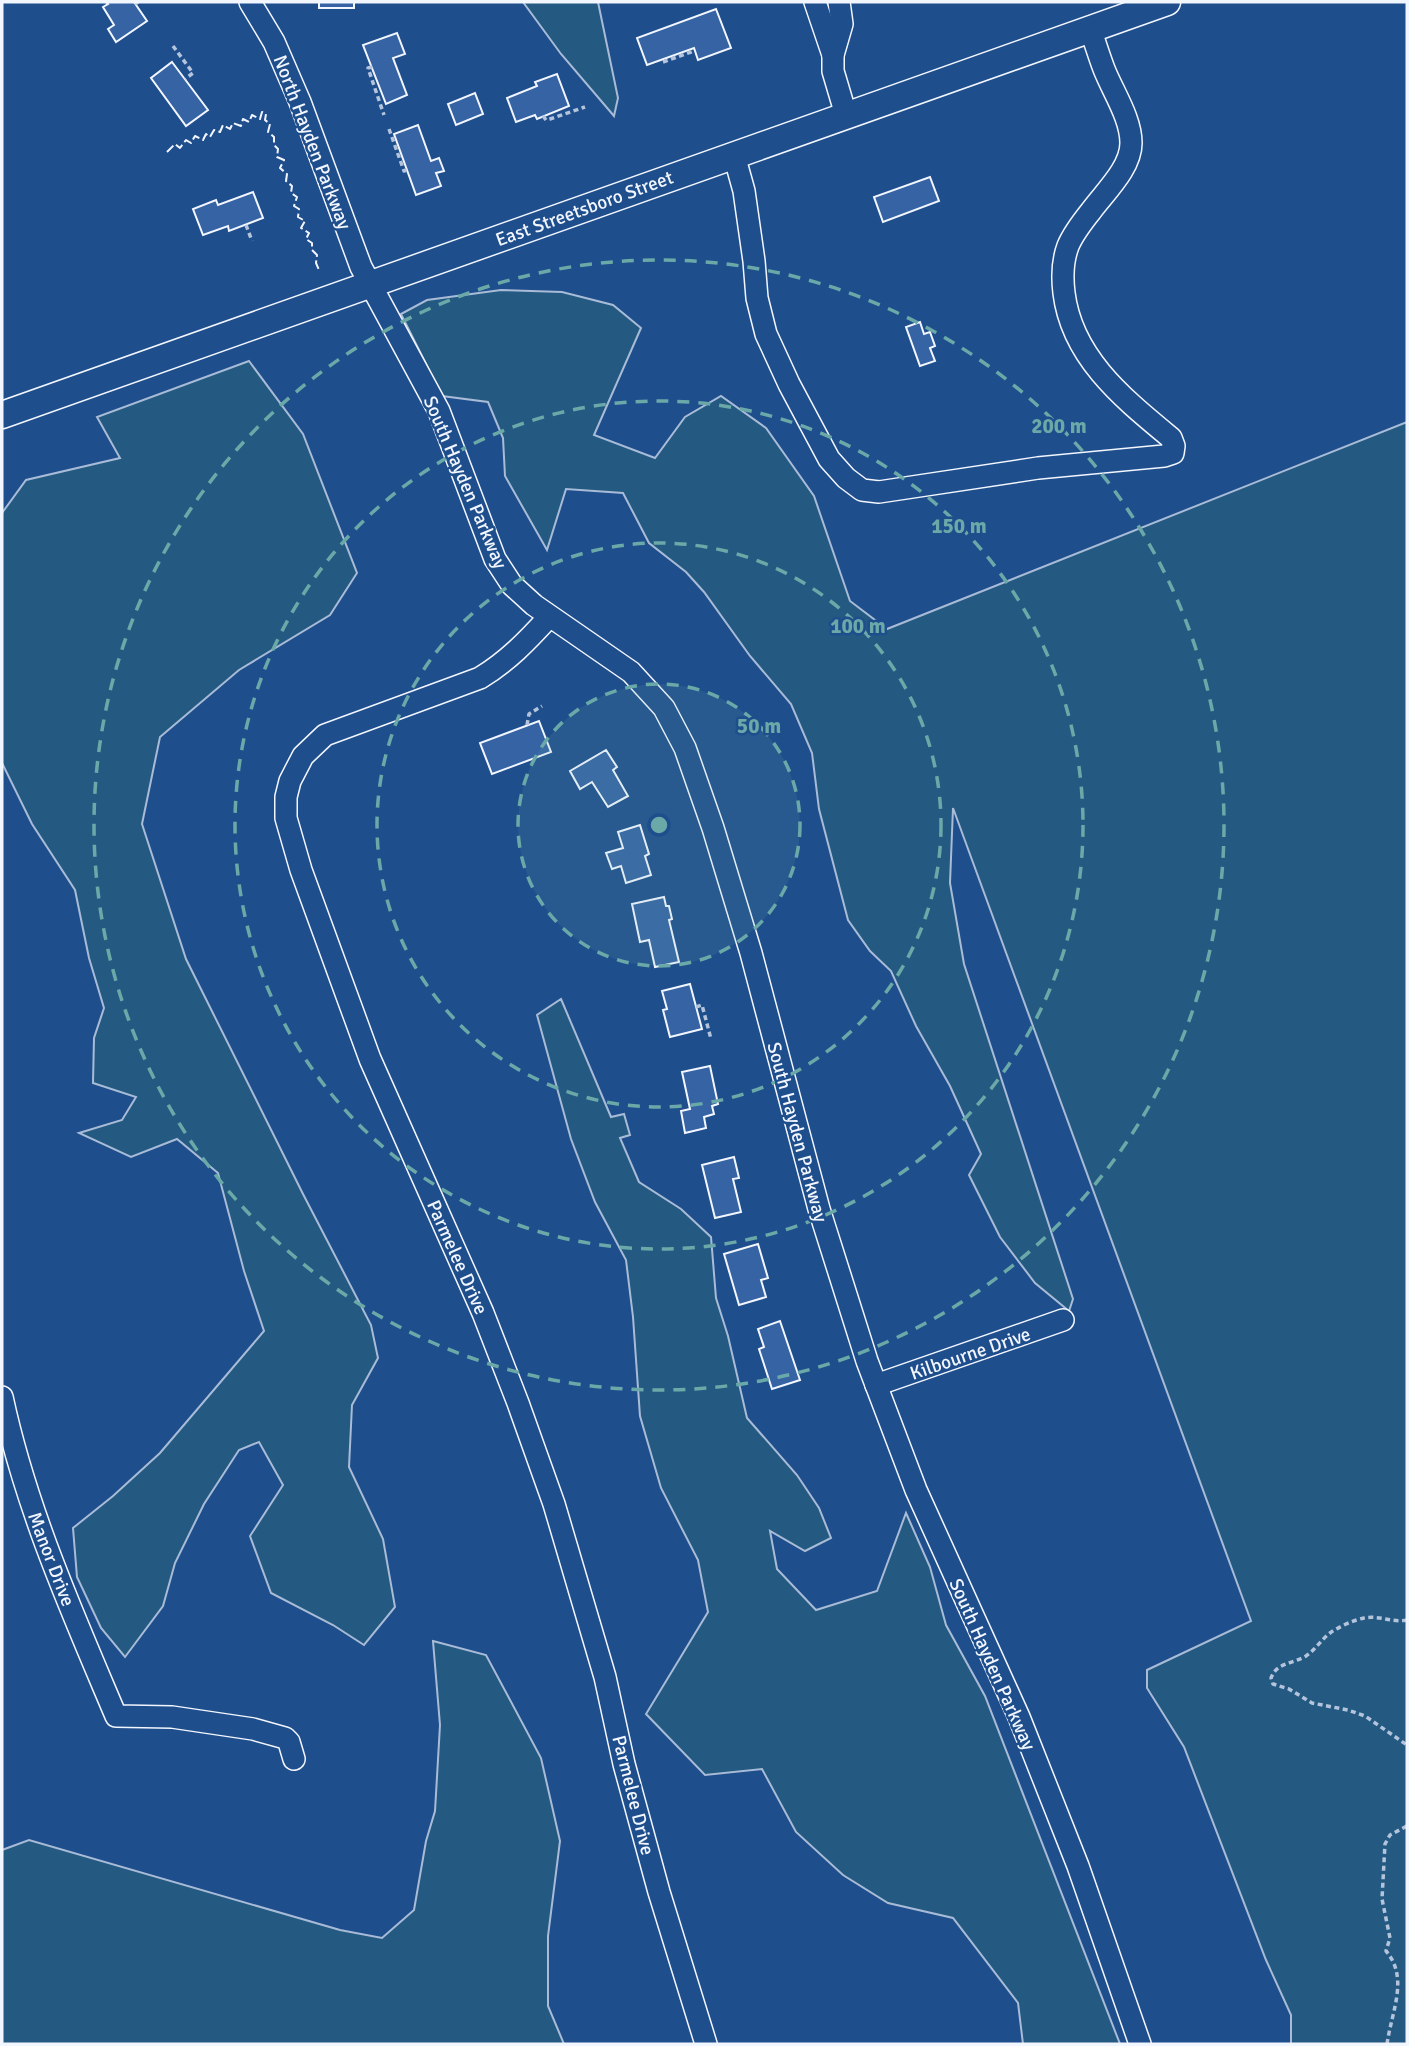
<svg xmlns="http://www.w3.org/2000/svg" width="1409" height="2046" viewBox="0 0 1409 2046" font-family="Signika,sans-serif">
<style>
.green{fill:#245a82;stroke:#a8bbd7;stroke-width:2}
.building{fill:#3563a3;stroke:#f2f6ff;stroke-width:2}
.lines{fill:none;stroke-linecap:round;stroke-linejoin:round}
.minor-casing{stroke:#f2f6ff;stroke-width:24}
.major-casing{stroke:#f2f6ff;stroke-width:29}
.path{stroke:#b3c4dc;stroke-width:3.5;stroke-dasharray:5 3.5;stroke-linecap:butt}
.minor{stroke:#1f4e8c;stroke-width:21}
.major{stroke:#1f4e8c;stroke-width:26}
.fence{stroke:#f2f6ff;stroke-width:2;stroke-dasharray:9 3.5;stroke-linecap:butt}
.ring{fill:none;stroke:#6aa9a8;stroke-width:3.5;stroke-dasharray:12 9}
.labels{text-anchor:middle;stroke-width:5;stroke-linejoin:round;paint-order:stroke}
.street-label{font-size:19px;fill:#f2f6ff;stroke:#1f4e8c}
.centre{fill:#6aa9a8;stroke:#1f4e8c;stroke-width:3.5}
.ring-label{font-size:21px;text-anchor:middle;font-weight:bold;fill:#6aa9a8;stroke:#1f4e8c;stroke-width:5;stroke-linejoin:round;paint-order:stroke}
</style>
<rect width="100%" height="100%" fill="#1f4e8c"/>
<g class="green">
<path d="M523,2H598L618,98L614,116L561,54Z"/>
<path d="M501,290L562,292L613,305L641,328L594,435L655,458L685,417L721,396L766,428L814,496L850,601L887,629L1407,422V2044H1291V2015L1266,1960L1184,1747L1147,1688V1670L1251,1621L953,808L950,883L964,964L1073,1299L1069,1311L1035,1283L1000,1237L969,1175L981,1154L950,1086L916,1026L891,971L870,951L848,920L819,809L812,753L791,704L750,656L704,592L686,572L649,543L623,493L566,489L547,550L505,476L503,438L488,402L442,396L401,314L427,300Z"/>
<path d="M249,361L303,434L357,573L330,615L239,670L160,737L142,824L186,959L303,1194L371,1325L378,1358L352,1405L349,1467L383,1539L395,1607L364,1645L333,1625L271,1593L250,1536L283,1485L259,1442L239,1450L204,1504L175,1563L163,1606L125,1657L101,1628L77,1577L73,1528L113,1496L160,1453L264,1331L244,1271L218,1173L177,1139L131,1157L79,1133L122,1120L136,1097L93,1083L94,1038L104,1008L89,958L75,890L32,824L2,763V513L26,480L120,458L97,417Z"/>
<path d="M561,999L611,1117L624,1114L630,1135L620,1138L639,1182L681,1209L711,1237L716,1298L728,1336L747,1418L797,1475L819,1508L831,1538L805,1551L770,1531L777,1569L816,1610L877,1591L906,1513L930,1567L946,1625L985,1696L1120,2044H1023L1018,2003L953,1918L888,1903L843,1875L796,1832L762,1769L705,1775L646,1714L708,1612L698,1560L661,1488L640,1416L633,1317L626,1260L595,1202L571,1139L537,1015Z"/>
<path d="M433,1641L486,1655L541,1758L560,1841L548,1936V2006L564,2044H2V1850L29,1840L340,1930L382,1938L414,1910L426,1841L435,1811L440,1725Z"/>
</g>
<g class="building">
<path d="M106,2H134L147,21L116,42L108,29L114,25L103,7L108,4Z"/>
<rect x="319" y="2" width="35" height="6"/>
<path d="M716,9L731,48L698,60L694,48L647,65L637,38Z"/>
<path d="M397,33L405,54L393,58L407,95L386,104L363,45Z"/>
<path d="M172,62L208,110L186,126L151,78Z"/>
<path d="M557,74L569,106L537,119L535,115L516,122L507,98L537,86L535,82Z"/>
<path d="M475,93L483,114L456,125L448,104Z"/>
<path d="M418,125L431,161L439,158L444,171L436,173L441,186L416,195L394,134Z"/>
<path d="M930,177L939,201L883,222L874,197Z"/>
<path d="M253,192L263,218L229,231L228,226L203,235L193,209L216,200L218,205Z"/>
<path d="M920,322L924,334L930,332L935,346L930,348L935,361L920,366L906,327Z"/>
<path d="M539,721L551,752L492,774L480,743Z"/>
<path d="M606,750L617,767L613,770L628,796L608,807L592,782L580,789L570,771Z"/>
<path d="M640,825L649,854L645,856L651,875L626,883L621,866L612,869L606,853L623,848L618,832Z"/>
<path d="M664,897L666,906H669L672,919L669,920L679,962L655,967L649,940L640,942L632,904Z"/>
<path d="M690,984L702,1029L670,1037L663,1010L667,1009L662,991Z"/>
<path d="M710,1066L718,1104L712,1106L714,1114L704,1117L706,1128L685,1133L681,1111L690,1109L682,1072Z"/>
<path d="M734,1157L739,1178L733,1179L741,1212L715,1218L702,1165Z"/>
<path d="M758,1244L768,1278L761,1280L766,1297L739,1305L724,1254Z"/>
<path d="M780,1321L800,1380L772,1389L759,1349L764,1347L758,1329Z"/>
</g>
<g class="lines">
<defs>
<g id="minor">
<path d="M250,2L274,42L300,102L361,267L439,411L495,559L512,585L534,605L631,672L664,708L685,748L713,828L751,953L819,1209L867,1361L916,1490L1019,1717L1078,1866L1140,2044"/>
<path d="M815,2L833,55"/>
<path d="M839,2L842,24L833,55V71L846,115"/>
<path d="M734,155L744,191L754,261L757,298L766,334L789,384L829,459L846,478L862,490L879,492L1038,468L1164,456L1173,453L1174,446L1171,438C1124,399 1072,358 1064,293C1062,277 1062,262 1068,246C1073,234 1083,221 1091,211C1105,192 1131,168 1131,143C1131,118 1113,92 1104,69C1099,56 1095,42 1090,29"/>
<path d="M549,617C527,641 508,661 480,678L325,735L303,756L290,781L286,797V818L301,870L370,1059L483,1313L518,1403L554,1504L605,1677L624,1764L659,1892L706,2044"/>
<path d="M876,1385L1063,1320"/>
<path d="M2,1397C26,1509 72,1612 116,1716L172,1717L253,1729L285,1738L289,1742L294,1759"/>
</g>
<path id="major" d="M2,415L1167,2"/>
</defs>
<use href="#minor" class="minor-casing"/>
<use href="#major" class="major-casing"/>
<g class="path">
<path d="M135,4L138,2"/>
<path d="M173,46L193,73L185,79"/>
<path d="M663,62L694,51"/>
<path d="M372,67L368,68L384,115"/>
<path d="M543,116L546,120L550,119L585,107"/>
<path d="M389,129L404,171L407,170"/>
<path d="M246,225L252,241"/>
<path d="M527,725L529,714L542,706"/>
<path d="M696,1007L702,1005L711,1039"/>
<path d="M1407,1620C1392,1623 1379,1615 1364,1618C1354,1620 1338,1627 1330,1633C1321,1640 1315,1650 1306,1656C1293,1664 1277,1662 1271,1678L1273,1684L1289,1689L1312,1703L1348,1710L1365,1716L1407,1745"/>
<path d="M1387,2044C1392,2010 1409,1978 1386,1951L1390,1938L1382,1899L1385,1844L1390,1835L1407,1826"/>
</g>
<use href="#minor" class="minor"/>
<use href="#major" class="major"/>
<path class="fence" d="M167,152L175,144L180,148L186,140L191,143L195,136L203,140L206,134L210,137L214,130L220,132L223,125L230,129L233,123L241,126L243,119L249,122L252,115L260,119L262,112L266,114L265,120L270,124L268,132L274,137V145L278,149L277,157L284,160L280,168L287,174L286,181L292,186L291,193L297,197L294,206L299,209L298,217L305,221L301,228L309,233L306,239L312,243V250L317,255L316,263L319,270"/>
</g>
<circle cx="659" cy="825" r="141" fill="#6aa9a8" fill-opacity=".12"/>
<g class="ring">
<circle cx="659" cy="825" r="141"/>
<circle cx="659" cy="825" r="282"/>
<circle cx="659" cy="825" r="424"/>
<circle cx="659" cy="825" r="565"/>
</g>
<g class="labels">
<g class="street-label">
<text transform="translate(313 142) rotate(69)" y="7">North Hayden Parkway</text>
<text transform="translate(584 208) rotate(-20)" y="7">East Streetsboro Street</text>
<text transform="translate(466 482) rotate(67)" y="7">South Hayden Parkway</text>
<text transform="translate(798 1132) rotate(75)" y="7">South Hayden Parkway</text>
<text transform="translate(458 1257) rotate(66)" y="7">Parmelee Drive</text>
<text transform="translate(970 1353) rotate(-19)" y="7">Kilbourne Drive</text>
<text transform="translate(52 1559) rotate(69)" y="7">Manor Drive</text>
<text transform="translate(993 1664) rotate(66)" y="7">South Hayden Parkway</text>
<text transform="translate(634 1795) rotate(76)" y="7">Parmelee Drive</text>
</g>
</g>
<circle cx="659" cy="825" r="10" class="centre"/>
<g class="ring-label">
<text x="1059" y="433">200 m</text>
<text x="959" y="533">150 m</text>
<text x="858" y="633">100 m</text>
<text x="759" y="733">50 m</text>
</g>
<rect width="1409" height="2046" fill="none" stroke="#f2f6ff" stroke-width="7"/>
</svg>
